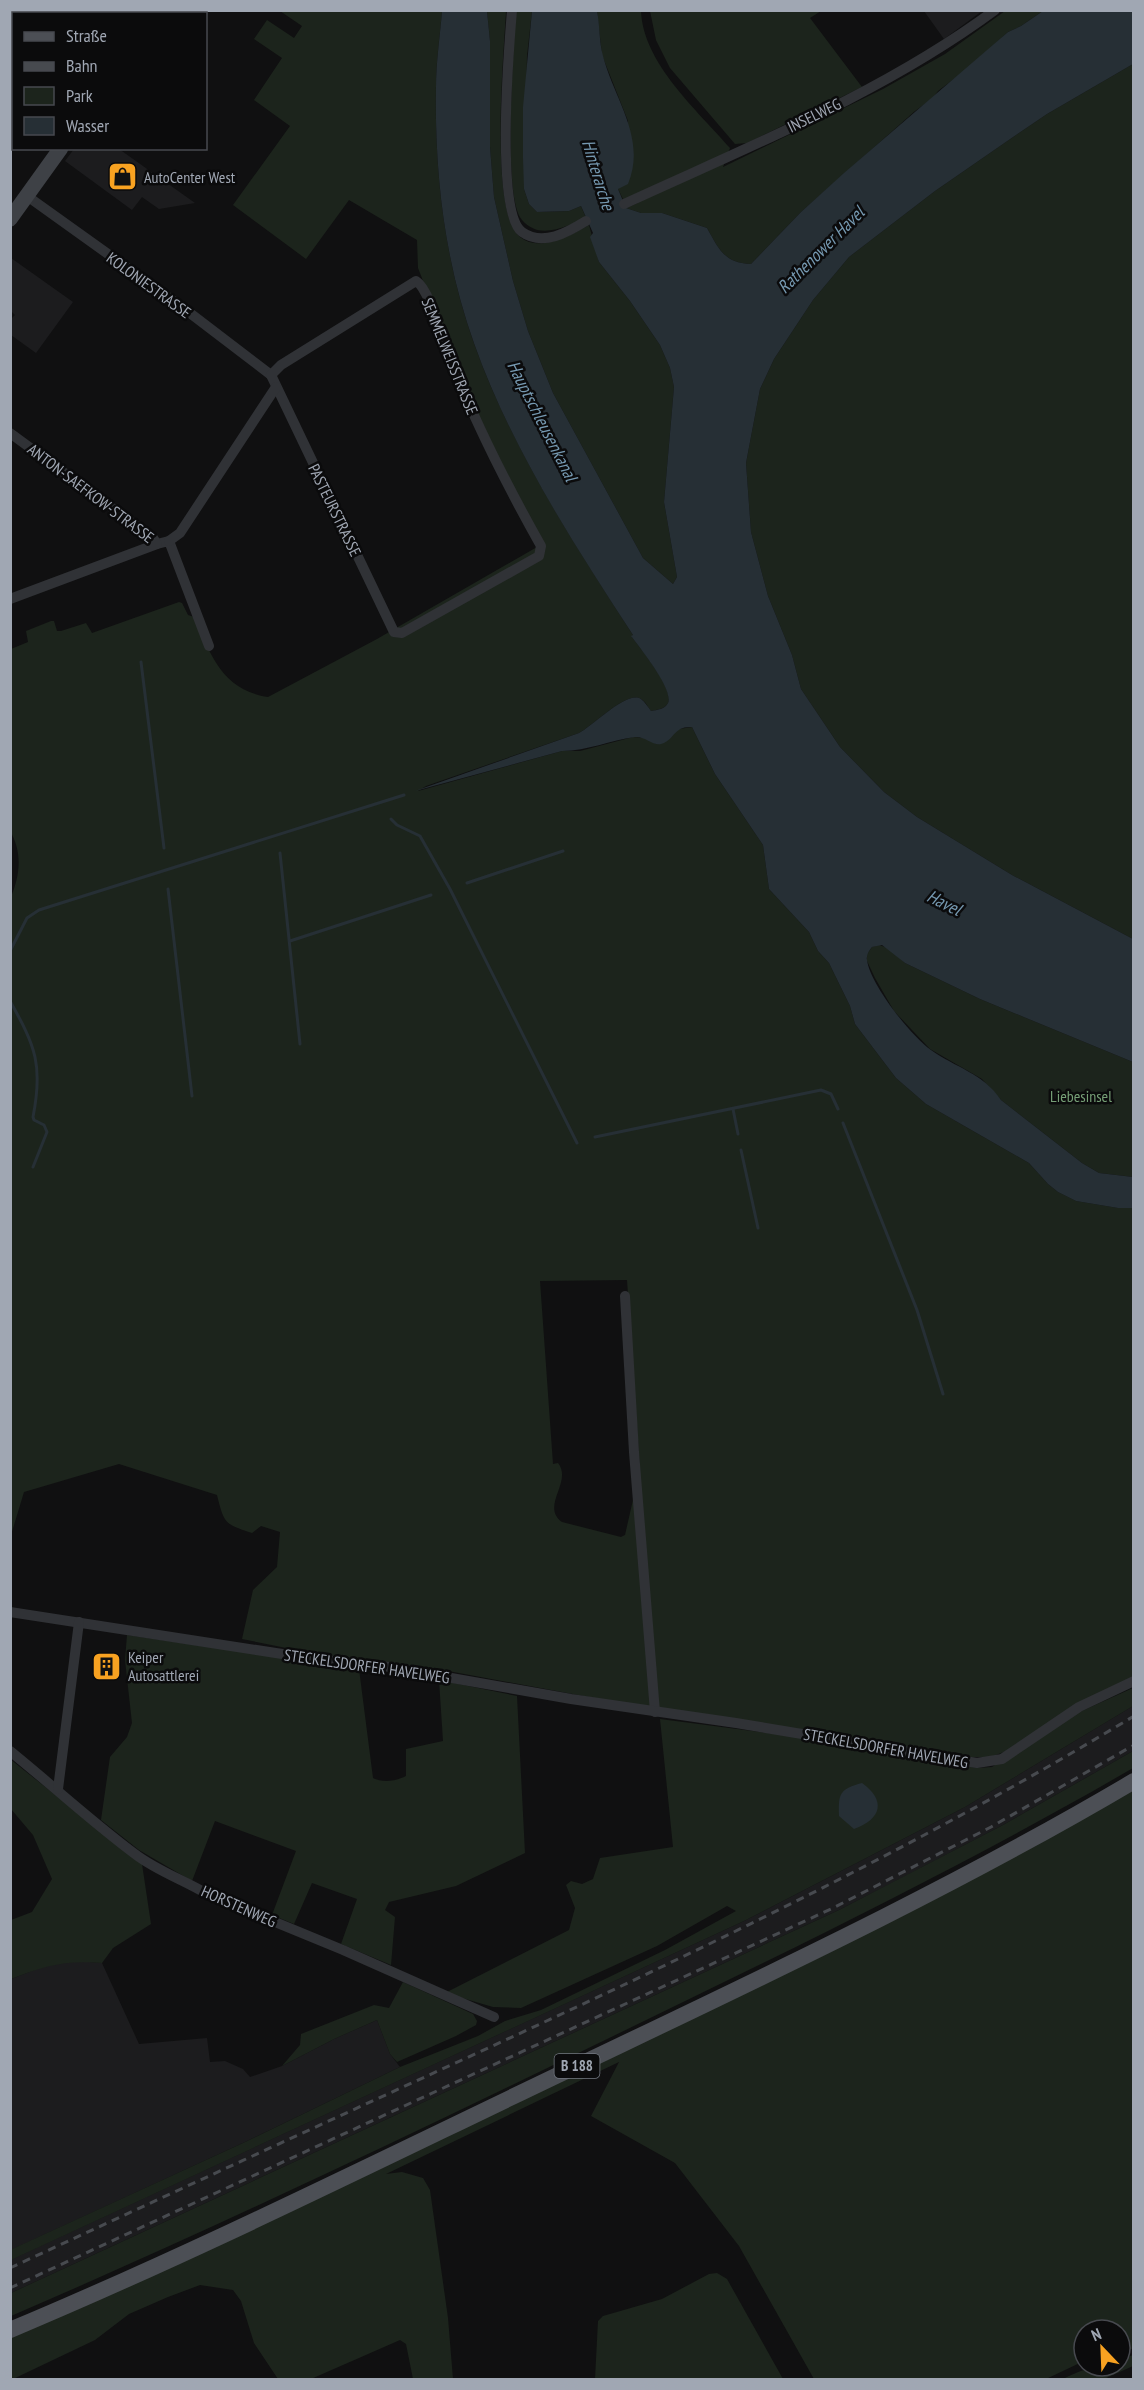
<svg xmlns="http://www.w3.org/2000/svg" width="1144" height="2390" viewBox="0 0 1144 2390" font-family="'PT Sans Narrow',sans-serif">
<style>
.built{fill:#1c1c1e}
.green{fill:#1c241c;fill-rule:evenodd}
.water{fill:#262f35}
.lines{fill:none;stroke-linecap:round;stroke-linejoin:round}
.stream{stroke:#262f35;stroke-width:3}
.minor{stroke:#303236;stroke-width:10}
.secondary{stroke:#3e4146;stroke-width:15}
.primary{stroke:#4c4f55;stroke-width:16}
.rail{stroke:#474a4f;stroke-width:3;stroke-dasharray:8 6;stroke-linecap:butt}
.labels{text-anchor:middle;stroke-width:5;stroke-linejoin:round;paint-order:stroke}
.shield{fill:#0b0b0c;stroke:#737881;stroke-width:1.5}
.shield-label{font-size:15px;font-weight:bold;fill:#a0a7b3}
.street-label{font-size:16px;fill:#a0a7b3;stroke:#0b0b0c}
.poi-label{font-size:16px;fill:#a0a7b3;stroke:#0b0b0c;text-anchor:start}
.park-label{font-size:16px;fill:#769f76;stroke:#0b0b0c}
.water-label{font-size:18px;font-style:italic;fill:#7598b0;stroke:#0b0b0c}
</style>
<rect width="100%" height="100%" fill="#101011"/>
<g class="built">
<path d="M924,11H982L944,39Z"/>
<path d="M74,149H119L195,203L159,209L142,197L132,210L65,161Z"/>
<path d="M11,258L73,302L36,353L11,335V319L15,315L11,311Z"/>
<path d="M1133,1706V1751L1003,1825L892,1883L839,1910L11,2293L10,2260L744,1921L965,1807Z"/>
<path d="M79,1961L102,1963L139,2044L207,2038L210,2062L225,2061L243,2069L250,2077L282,2066L334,2039L377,2020L390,2054L400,2067L243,2143L11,2250V1979L47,1965Z"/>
</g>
<g class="green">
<path d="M280,11H442C440,36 436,62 436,88C435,143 439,201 450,256C477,396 557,517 633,635L632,637C640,648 675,690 668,703C665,709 656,710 651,711C648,707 645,701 641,699C627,690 593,726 579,733L426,786L418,791L562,751H580L633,737L647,738L656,744L679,729L692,727L715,774L763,845L769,889L809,932L818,951L829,963L850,1006L855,1024L896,1078L926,1104L1029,1163L1048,1184L1058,1192L1076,1201L1118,1208H1133V1677L1004,1752L990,1757H969L643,1707L432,1668L321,1655L242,1639L253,1590L277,1567L280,1532L261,1526L252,1533C224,1524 224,1523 217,1495L119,1464L24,1492L11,1535L10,899C20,876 23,853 10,831L11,649L28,642L26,631L51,621H54L57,631H61L86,623L92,633L179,602L182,603L188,615L194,617C211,655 222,690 268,697L377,639L544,543L499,464L459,372L418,268L417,240L349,200L306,259L233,205L290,126L254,100L282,58L254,39L267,20L294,38L302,26ZM627,1280L640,1469L625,1535L621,1537L562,1522C540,1506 573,1482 558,1463L553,1464L540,1281Z"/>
<path d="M487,11H506C504,52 489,212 520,237C540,253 571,235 589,225L599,262L630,301L660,345L670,368L674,387L664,502L677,577L673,584L643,558L553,393L528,331L513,281L494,197L490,147V41Z"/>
<path d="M516,11H532L527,56L524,189L529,204L537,212L569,211L581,206L586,218C566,226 540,241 522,220C502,198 514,46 516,11Z"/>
<path d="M597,11H641C643,63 697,110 730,148L723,167L883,89L945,54L1005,11H1043L1021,26L1008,32L971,66L938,91L932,99L915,111L801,212L751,264C724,263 719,249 707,228L662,213H641L626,208L638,203L636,195L624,201L618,189L628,121L602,55Z"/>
<path d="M650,11H821L810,18L862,87L747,143L735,144L670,68L656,40Z"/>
<path d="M1133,64V939L1012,875L917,817L884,792L840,747L801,689L792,655L768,596L751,532L746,463L760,389L774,359L813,300L849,257L935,191L1016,135L1047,114Z"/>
<path d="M879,945L888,948L905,963L980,999L1133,1062V1177L1099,1173L1082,1163L1001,1100L982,1079L930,1049L894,1011L875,978L867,961V954L872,947Z"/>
<path d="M127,1635L359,1669L373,1778C382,1783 397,1781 406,1776V1749L443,1741L439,1680L517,1696L525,1853L456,1886L389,1902L385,1910L395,1917L391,1965L341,1944L357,1899L312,1883L294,1924L272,1915L296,1851L215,1821L192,1881L139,1850L101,1820L110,1757L127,1737L132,1723L125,1660Z"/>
<path d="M1133,1688V1706L965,1807L744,1921L11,2260L10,2250L243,2143L400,2067L478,2036L505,2021L541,2010L665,1950L736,1911L727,1906L657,1946L521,2008L493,2007L445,1993L569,1930L575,1908L566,1885L571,1881L582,1884L593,1879L600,1858L673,1847L660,1719L807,1738L978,1768L992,1767L1075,1714Z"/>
<path d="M1133,1751V1768C961,1868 782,1954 603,2041C407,2136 211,2230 11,2316V2293L839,1910L1003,1825Z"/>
<path d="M10,1759L142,1864L151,1924L113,1948L102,1963C64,1960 45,1966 11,1979V1920L32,1912L52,1879L33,1835L11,1809Z"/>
<path d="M1133,1788L1134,2348L1120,2354V2330H1084V2361L1046,2379H814L739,2246L675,2163L591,2116L619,2062L386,2174L402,2172L423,2178L430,2190L448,2318L453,2379H413L406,2344L400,2340L311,2379H278L254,2343L241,2301L233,2290L200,2285L168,2297L129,2314L95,2340L11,2380V2335Z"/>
<path d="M403,1982L473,2014L477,2021L476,2025L456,2036L397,2062L390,2054L377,2020L334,2039L282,2066L300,2045L301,2034L374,2005L389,2008Z"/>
<path d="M717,2273L727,2279L783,2379H595L598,2321L603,2316L662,2299L709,2274Z"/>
<path d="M1133,2355V2366L1104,2379H1063C1085,2368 1095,2366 1120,2366V2360Z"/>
</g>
<g class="water">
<path d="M442,11H487L490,41V147L494,197L513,281L528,331L553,393L643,558L673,584L677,577L664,502L674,387L670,368L660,345L630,301L599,262L590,237L593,233L581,206L569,211L537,212L529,204L524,189L523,158V107L532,11H597C600,25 599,42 603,56C614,99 647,138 628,184L618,189L626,208L641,213H662L707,228C719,249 724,263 751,264L801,212L844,173L1008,32L1021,26L1043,11H1133V64L1047,114L1016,135L935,191L849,257L813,300L774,359L760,389L746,463L751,532L768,596L792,655L801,689L840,747L884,792L917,817L1012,875L1133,939V1062L980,999L905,963L882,945L872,947C869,951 866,955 867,960C870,984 911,1036 931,1050C956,1068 983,1073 1001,1100L1082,1163L1099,1173L1133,1177V1208H1118L1076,1201L1058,1192L1048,1184L1029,1163L926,1104L896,1078L855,1024L850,1006L829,963L818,951L809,932L769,889L763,845L715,774L692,727C673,726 675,740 661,744C653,746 645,736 635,737C610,740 588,751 562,751L415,791L579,733C593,726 627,690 641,699C645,702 648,707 651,711C657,710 665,709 668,703C674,690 640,648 631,636L633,635C556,517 477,395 450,256C439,201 435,143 436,88C436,62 440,36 442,11Z"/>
<path d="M862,1783C886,1800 882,1819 854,1829L839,1816C838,1793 840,1789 862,1783Z"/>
</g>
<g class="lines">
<g class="stream">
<path d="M141,662L164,848"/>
<path d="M391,819L397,825L420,836L450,889L577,1143"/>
<path d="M280,853L300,1044"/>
<path d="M467,883L563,851"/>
<path d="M168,889L192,1096"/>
<path d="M290,941L431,895"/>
<path d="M10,951L27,918L39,910L404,795"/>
<path d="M10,1001C36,1047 43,1066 33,1117L34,1120L44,1125L47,1132L33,1167"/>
<path d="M733,1109L738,1134"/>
<path d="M843,1123L917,1310L943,1394"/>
<path d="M595,1137L821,1090L831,1094L838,1109"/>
<path d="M741,1150L758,1228"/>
</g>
<g class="minor">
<path d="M512,10C509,47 495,212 522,232C543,247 568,232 586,221"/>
<path d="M27,196L182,307L271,375"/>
<path d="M624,204C750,146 883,93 995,10"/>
<path d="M416,281C429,289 440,333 446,348C472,417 505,482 541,546L539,556L402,633L394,632L271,375L281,365Z"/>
<path d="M10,433L153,538L157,544L169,541L209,646"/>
<path d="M169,541L180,533L276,387"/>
<path d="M10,599L157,544"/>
<path d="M625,1296L634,1452L655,1712"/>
<path d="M10,1612L308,1658L389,1667L571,1699L736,1723L977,1763L1002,1759L1079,1707L1134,1681"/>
<path d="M10,1751C52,1785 92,1822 135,1854C157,1871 184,1880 207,1894L343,1950L494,2017"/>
<path d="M58,1789L79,1622"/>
</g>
<g class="secondary">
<path d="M160,14L162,10"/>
<path d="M10,219L61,148"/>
</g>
<path class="primary" d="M10,2330C196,2252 376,2162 558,2075C752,1982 948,1891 1134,1781"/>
<g class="rail">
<path d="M10,2268C161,2198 311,2129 462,2060C693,1954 916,1848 1134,1716"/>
<path d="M10,2288L831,1909L991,1827L1134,1745"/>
</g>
</g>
<defs>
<symbol id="shop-square" viewBox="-11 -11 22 22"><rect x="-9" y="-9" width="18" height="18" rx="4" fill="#f8a221" stroke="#0b0b0c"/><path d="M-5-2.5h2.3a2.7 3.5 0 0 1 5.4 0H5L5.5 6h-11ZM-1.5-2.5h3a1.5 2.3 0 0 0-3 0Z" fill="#111"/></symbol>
<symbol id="building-square" viewBox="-11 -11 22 22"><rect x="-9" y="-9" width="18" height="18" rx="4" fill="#f8a221" stroke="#0b0b0c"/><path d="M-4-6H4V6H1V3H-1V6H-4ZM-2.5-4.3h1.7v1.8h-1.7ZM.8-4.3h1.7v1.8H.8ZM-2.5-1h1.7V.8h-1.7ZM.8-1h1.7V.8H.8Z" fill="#111"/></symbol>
</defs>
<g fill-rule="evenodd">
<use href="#shop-square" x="106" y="160" width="33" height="33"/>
<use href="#building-square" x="90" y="1650" width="33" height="33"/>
</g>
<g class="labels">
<rect class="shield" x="554.5" y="2054" width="45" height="24" rx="4.5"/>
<g class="shield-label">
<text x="577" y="2071">B 188</text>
</g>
<g class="street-label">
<text transform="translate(814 115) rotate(-26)" y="6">INSELWEG</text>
<text transform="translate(149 285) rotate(36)" y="6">KOLONIESTRASSE</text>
<text transform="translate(450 356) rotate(68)" y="6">SEMMELWEISSTRASSE</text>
<text transform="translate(91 493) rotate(37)" y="6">ANTON-SAEFKOW-STRASSE</text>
<text transform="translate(335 510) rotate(64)" y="6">PASTEURSTRASSE</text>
<text transform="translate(367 1666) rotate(8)" y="6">STECKELSDORFER HAVELWEG</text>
<text transform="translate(886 1748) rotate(10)" y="6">STECKELSDORFER HAVELWEG</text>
<text transform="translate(239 1906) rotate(24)" y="6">HORSTENWEG</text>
</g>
<g class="poi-label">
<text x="144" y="183">AutoCenter West</text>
<text x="128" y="1663">Keiper<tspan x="128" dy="18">Autosattlerei</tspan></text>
</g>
<g class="park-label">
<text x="1081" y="1102">Liebesinsel</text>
</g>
<g class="water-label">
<text transform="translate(598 175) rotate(73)" y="6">Hinterarche</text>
<text transform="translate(821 250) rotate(-45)" y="6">Rathenower Havel</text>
<text transform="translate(542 421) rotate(63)" y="6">Hauptschleusenkanal</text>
<text transform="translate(944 903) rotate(26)" y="6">Havel</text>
</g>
</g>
<rect width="1144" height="2390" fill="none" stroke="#a0a7b3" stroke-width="24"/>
<rect x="12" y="12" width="195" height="138" fill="#0b0b0c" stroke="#47494f" stroke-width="1.5"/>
<rect x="24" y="32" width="30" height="9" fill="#4c4f55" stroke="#47494f" stroke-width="1.5"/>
<text x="66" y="42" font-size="18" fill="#a0a7b3">Straße</text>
<rect x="24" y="62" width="30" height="9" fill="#474a4f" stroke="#47494f" stroke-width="1.5"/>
<text x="66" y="72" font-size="18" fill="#a0a7b3">Bahn</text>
<rect x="24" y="87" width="30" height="18" fill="#1c241c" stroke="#47494f" stroke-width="1.5"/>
<text x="66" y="102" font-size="18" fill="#a0a7b3">Park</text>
<rect x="24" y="117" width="30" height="18" fill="#262f35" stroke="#47494f" stroke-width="1.5"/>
<text x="66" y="132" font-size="18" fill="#a0a7b3">Wasser</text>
<g transform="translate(1102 2348) rotate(337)"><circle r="28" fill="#0b0b0c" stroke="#47494f" stroke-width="1.5"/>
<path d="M0-4.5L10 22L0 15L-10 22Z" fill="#f8a221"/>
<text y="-9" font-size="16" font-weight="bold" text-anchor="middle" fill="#a0a7b3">N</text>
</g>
</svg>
